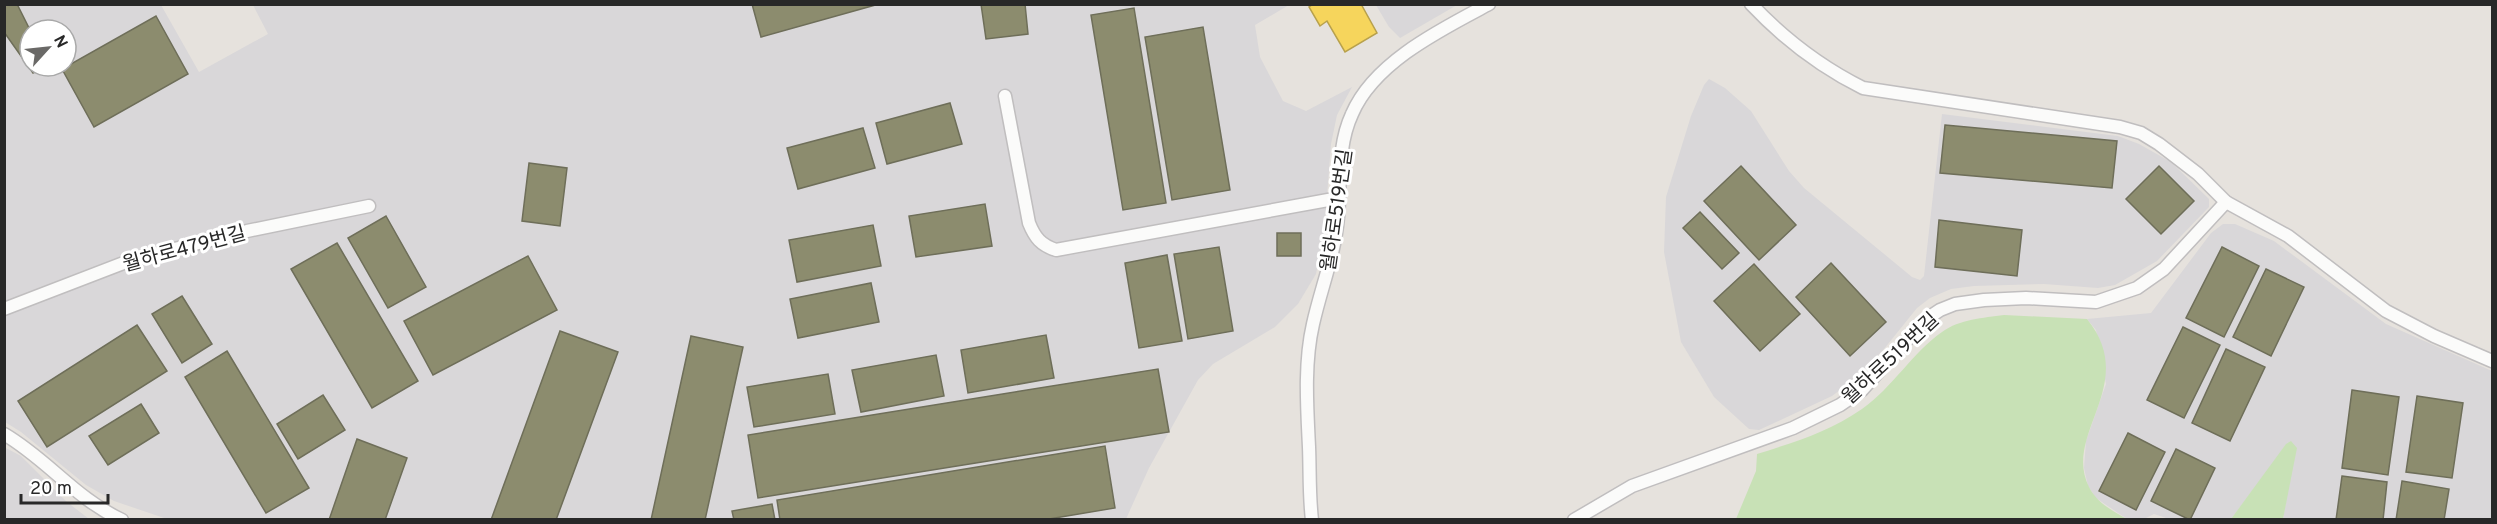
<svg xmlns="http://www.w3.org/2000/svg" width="2497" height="524" viewBox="0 0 2497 524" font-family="Overpass,'Noto Sans KR',sans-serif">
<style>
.industrial{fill:#d9d7d9;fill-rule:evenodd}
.green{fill:#c8e1b6}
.homes{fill:#f6d55c;stroke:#b8a14c;stroke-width:1.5}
.industry{fill:#8c8c6e;stroke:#6e6e59;stroke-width:1.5}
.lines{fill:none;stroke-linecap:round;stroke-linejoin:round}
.service-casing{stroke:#c0bebf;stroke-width:15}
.service{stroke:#fbfbfa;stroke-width:12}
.labels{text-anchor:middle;stroke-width:6;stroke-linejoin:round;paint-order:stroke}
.street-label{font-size:20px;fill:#282828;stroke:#fff}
</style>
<rect width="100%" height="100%" fill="#e6e2dd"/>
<g class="industrial">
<path d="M4,5H161L199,72L268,34L253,5H1289L1255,25L1260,57L1283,101L1306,111L1352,87L1337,115L1331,144L1324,235L1316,274L1298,304L1275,327L1213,364L1198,380L1149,468L1126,519H167L114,501L86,485L21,432L5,422ZM30,30H66V66H30Z"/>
<path d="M1376,5H1457L1400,38L1389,27Z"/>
<path d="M1709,79L1725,88L1751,111L1789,171L1804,188L1912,277L1920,280L1924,276L1942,114L2118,136L2139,144L2171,162L2209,199V207L2157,261L2115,285L2098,288L2044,284L1974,286L1951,289L1930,298L1917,308L1884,349L1855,379L1832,396L1759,430L1749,429L1714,397L1681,342L1664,252L1666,197L1691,116L1704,85Z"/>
<path d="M2223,224H2235L2274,241L2386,324L2492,371V519H2283L2288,487L2259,482L2231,519H2169L2154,514L2144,519H2127L2096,498L2088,486L2084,468L2086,441L2106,384L2096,330L2087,319L2151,313L2211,233Z"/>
<path d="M4,447L21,456L67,502L89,519H5Z"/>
</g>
<g class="green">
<path d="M2004,315L2087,319C2140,384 2062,434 2089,487C2097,503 2113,511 2127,519H1736L1756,471L1757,454C1795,442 1829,432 1862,409C1893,387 1912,353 1942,332C1960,319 1983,318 2004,315Z"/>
<path d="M2291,441L2297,448L2283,519H2231L2286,444Z"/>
</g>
<path class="homes" d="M1313,4H1361L1377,33L1345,52L1327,21L1320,26L1309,7Z"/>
<g class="industry">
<path d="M4,4H17L30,30V66H46L33,73L4,32Z"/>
<path d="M752,4H879L761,37Z"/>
<path d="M981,4H1025L1028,34L986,39Z"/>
<path d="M1134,8L1166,203L1123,210L1091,15Z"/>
<path d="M156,16L188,74L94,127L62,69Z"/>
<path d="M1203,27L1230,190L1172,200L1145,37Z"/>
<path d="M950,103L962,144L887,164L876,123Z"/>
<path d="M1945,125L2117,141L2112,188L1940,173Z"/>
<path d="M863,128L875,168L798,189L787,148Z"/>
<path d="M529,163L567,168L560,226L522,221Z"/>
<path d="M1741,166L1796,225L1759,260L1704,201Z"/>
<path d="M2159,166L2194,201L2161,234L2126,199Z"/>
<path d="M985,204L992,246L916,257L909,216Z"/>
<path d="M1700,212L1739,253L1722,269L1683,228Z"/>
<path d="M386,216L426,287L388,308L348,238Z"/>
<path d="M1939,220L2022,230L2017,276L1935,267Z"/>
<path d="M873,225L881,266L797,282L789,240Z"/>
<rect x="1277" y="233" width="24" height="23"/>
<path d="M337,243L418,381L372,408L291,269Z"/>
<path d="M1219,247L1233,331L1188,339L1174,254Z"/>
<path d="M2222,247L2259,266L2224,337L2186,318Z"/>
<path d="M1167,255L1182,341L1139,348L1125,263Z"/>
<path d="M528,256L557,310L433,375L404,321Z"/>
<path d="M1831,263L1886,322L1850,356L1796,297Z"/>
<path d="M1754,264L1800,314L1760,351L1714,301Z"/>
<path d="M2266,269L2304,287L2271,356L2233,337Z"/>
<path d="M871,283L879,322L798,338L790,299Z"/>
<path d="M182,296L212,344L182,363L152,314Z"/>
<path d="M137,325L167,371L47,447L18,401Z"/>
<path d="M2183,327L2220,345L2184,418L2147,400Z"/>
<path d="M560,331L618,352L556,520H491Z"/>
<path d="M1046,335L1054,378L968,393L961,350Z"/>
<path d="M691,336L743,347L705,520H651Z"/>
<path d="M2226,349L2265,367L2230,441L2192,423Z"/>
<path d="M227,351L309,488L266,513L185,377Z"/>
<path d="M936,355L944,396L861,412L852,370Z"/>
<path d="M1158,369L1169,432L758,498L748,435Z"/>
<path d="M828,374L835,414L754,427L747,387Z"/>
<path d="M2352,390L2399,397L2388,475L2342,468Z"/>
<path d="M323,395L345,430L298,459L277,424Z"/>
<path d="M2417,396L2463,403L2452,478L2406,472Z"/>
<path d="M141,404L159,433L108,465L89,436Z"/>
<path d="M2128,433L2165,452L2136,510L2099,491Z"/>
<path d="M357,439L407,458L385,520H329Z"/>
<path d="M1105,446L1115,508L1043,520H780L777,500Z"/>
<path d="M2176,449L2215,468L2190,520L2151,501Z"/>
<path d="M2342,476L2387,482L2383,520H2336Z"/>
<path d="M2402,481L2449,489L2444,520H2396Z"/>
<path d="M772,504L775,520H734L732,511Z"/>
</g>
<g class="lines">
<defs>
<g id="service">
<path d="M1751,4C1783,38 1821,67 1863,88L2120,127L2141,133L2159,144L2198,174L2226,202L2288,236L2386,311L2434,336L2492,361"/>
<path d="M1005,96L1029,223C1035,238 1041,245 1056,250L1339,198"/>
<path d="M4,309L134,259L247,231L369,206"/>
<path d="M4,434C47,459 76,499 122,520"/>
<path d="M1312,520C1309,495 1310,471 1309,447C1307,406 1304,363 1313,324C1321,288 1335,254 1338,217C1341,183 1337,146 1352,114C1374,62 1442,29 1489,4"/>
<path d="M1574,520L1632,486L1793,428L1840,405L1862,390L1925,320L1940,310L1955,304L1984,300L2026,298L2096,302L2137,288L2164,269L2226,202"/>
</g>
</defs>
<use href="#service" class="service-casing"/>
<use href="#service" class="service"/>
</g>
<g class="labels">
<g class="street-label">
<text transform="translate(1336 210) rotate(-82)" y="7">월하로519번길</text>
<text transform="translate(184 248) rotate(-15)" y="7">월하로479번길</text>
<text transform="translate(1890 358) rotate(-43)" y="7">월하로519번길</text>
</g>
</g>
<rect width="2497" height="524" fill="none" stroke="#282828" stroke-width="12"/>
<g transform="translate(48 48) rotate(63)"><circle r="28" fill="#ffffff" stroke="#a9a9a9" stroke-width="1.5"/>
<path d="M0-4.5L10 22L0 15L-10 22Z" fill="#6a6967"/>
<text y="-9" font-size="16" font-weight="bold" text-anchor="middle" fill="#282828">N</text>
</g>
<path d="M21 494v9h87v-9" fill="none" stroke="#282828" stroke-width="3"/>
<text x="30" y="494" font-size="18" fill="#282828" stroke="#ffffff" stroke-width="4.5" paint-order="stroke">20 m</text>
</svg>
